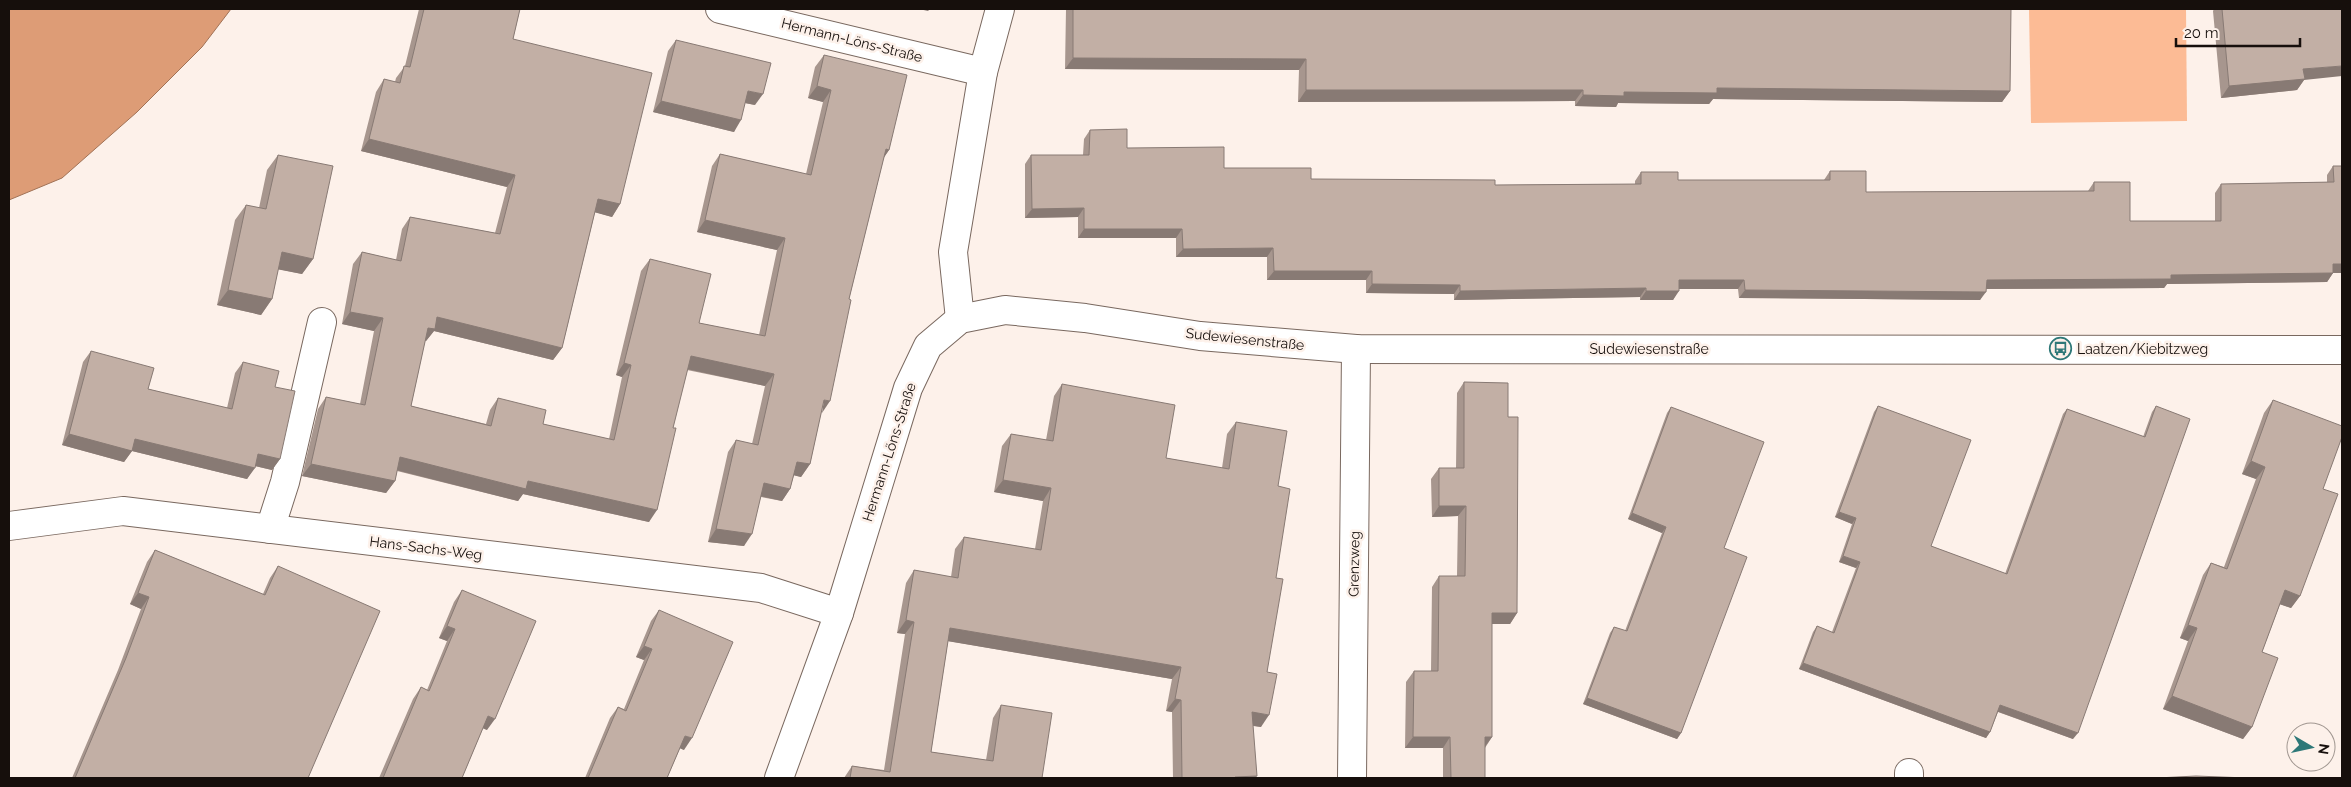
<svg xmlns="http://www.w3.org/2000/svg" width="2351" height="787" viewBox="0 0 2351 787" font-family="Raleway,sans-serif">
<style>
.green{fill:#fcbb95}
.water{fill:#dd9c76;stroke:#a17256}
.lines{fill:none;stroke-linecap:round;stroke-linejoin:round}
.minor-casing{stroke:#79685f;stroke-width:30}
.minor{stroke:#fff;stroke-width:28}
.wall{fill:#a7968e}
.shaded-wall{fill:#887a74}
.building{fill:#c2afa5;stroke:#887a74}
.labels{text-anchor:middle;stroke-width:5;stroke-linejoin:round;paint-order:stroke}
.street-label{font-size:14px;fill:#160f0c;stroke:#fdf1ea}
.poi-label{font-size:14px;fill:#160f0c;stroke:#fdf1ea;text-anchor:start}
</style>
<rect width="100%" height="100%" fill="#fdf1ea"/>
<path class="green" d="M2029,9H2186L2187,121L2031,123Z"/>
<path class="water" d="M9,9H231L202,47L137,112L62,178L9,200Z"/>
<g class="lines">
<defs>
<g id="minor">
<path d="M720,9L983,72"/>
<path d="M960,319L953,252L983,72L1000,9"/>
<path d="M9,526L123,511L761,588L839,613"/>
<path d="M270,529L285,482L322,322"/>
<path d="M1909,773V778"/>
<path d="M779,778L839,613L908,388L928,346L960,319L1005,310L1085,318L1200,336L1356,349L2342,350"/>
<path d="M1352,778L1356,349"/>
</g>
</defs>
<use href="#minor" class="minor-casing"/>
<use href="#minor" class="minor"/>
</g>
<g class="wall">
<path d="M419,9H520L513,39L620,204L612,217L595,212L562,348L553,360L434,331L426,341H425L411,406L486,424L490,410L498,398L543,424L609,439L622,377L616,375L641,271L650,259L699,323L759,335L777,250L697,232L712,166L720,154L806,174L823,102L808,98L815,67L824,55L889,150L884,157L821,413L810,464L801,477L794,475L790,489L782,501L761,497L744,546L708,542L728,452L736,440L752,444L765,386L687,370L649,522L523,494L518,501L397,471L395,481L386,493L302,476L318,409L326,397L360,404L374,331L342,324L353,264L362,252L396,260L402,229L410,217L495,233L507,187L361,151L376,92L384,79L395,82L396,78L405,66Z"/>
<path d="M1066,9H2011L2010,91L2002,102L1713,99L1709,104L1618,103L1616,107L1575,106V101L1298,102L1299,70L1065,69Z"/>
<path d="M2214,9H2342L2304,80L2297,90L2221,98L2213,11Z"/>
<path d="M676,40L755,105L745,103L734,132L653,112L668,51Z"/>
<path d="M1090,130L1127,148L1224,168L1311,179L1495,185L1635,184V181L1641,172L1678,180H1824L1830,171L1866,192L2088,191L2094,182L2130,221H2215V193L2221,184L2327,182V175L2333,166H2342V273H2333L2327,282L2167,284L2164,288L1986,289L1980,300L1739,298L1738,289H1679L1673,300H1640V297L1454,300V294L1366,293V280H1267V257H1176V238H1078V217L1025,218V164L1031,155H1083L1084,139Z"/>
<path d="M278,155L313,259L302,274L278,269L272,299L261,315L217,305L235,220L246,205L259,208L267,170Z"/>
<path d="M91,351L148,389L227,408L235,373L243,362L275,387L280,459L272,470L255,466L247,479L132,451L124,462L62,445L83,362Z"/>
<path d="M1464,382L1508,417L1517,613L1510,624H1492V737L1485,748V778H1443V748H1405L1406,682L1414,671H1431L1432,587L1439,576H1457L1458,516L1432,517L1431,479L1439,468H1456L1457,393Z"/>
<path d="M1062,384L1166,458L1222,468L1227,434L1236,422L1278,486L1276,578L1267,672L1261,727L1253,726L1255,778H1173L1172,712L1166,711L1172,679L948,641L931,752L986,760L993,718L1001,705L1042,778H844L852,766L884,770L905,634L897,633L906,583L914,570L951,577L955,549L964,537L1035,549L1043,501L994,492L1002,446L1011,434L1046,440L1054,396Z"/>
<path d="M2273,400L2323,489L2300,596L2291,608L2280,604L2262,652L2252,727L2243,739L2163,709L2188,641L2180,638L2203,575L2211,563L2224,567L2256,479L2242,474L2264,413Z"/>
<path d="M1878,406L1931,546L2005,574L2063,414L2067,409L2143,437L2152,412L2156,406L2073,739L1998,712L1990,732L1986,738L1799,669L1813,632L1817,626L1832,632L1856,568L1839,562L1852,524L1835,517L1874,412Z"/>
<path d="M1671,407L1724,548L1681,733L1677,739L1583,704L1610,633L1614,627L1625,631L1662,533L1628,519L1667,413Z"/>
<path d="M155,550L263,594L270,578L278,566L308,778H72L118,670L141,609L130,604L147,562Z"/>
<path d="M462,590L487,730L483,728L462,778H379L413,699L421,687L427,690L447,641L439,638L454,602Z"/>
<path d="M659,610L684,750L680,748L667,778H585L610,718L618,707L624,709L644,660L636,657L651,621Z"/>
</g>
<g class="shaded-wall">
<path d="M919,9H930L928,11Z"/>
<path d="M1073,58L1306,59L1299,70L1065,69Z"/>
<path d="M2342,66V76L2304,80L2297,90L2221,98L2229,86L2303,69Z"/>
<path d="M817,86L831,90L823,102L808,98Z"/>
<path d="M1717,88L2010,91L2002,102L1713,99L1709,104L1618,103L1616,107L1575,106L1583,95L1624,92Z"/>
<path d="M1306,90H1583L1575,101L1298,102Z"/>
<path d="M748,91L763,94L755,105L740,102Z"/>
<path d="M661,101L741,120L734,132L653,112Z"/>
<path d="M369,139L515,175L507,187L361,151Z"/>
<path d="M886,149L889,150L881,162Z"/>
<path d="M598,199L620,204L612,217L590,211Z"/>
<path d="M1084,208L1078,217L1025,218L1032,209Z"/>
<path d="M705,220L785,238L777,250L697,232Z"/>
<path d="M1084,229H1182L1176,238H1078Z"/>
<path d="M1273,248L1267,257H1176L1183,249Z"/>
<path d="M282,252L313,259L302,274L271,268Z"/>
<path d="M2333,264H2342V273H2327Z"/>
<path d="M1274,271H1372L1366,280H1267Z"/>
<path d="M2333,273L2327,282L2167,284L2164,288L1980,289L1987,280L2171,275Z"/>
<path d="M1679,280H1744L1738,289H1672Z"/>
<path d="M1372,284L1460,285L1454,294L1366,293Z"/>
<path d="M1646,288L1640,297L1454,300L1460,291Z"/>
<path d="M228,290L272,299L261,315L217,305Z"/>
<path d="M1745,290L1986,292L1980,300L1739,298Z"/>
<path d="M1646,291H1679L1673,300H1640Z"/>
<path d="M350,312L383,318L374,331L342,324Z"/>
<path d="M437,317L562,348L553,360L434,331L426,341L419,340L428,328Z"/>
<path d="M691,356L774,374L765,386L682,368Z"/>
<path d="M624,363L631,365L622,377L616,375Z"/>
<path d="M824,400L830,401L822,413Z"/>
<path d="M69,434L135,439L255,468L247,479L132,451L124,462L62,445Z"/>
<path d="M258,454L280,459L272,470L251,465Z"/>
<path d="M400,457L528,481L657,510L649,522L523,494L518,501L392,469Z"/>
<path d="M2251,461L2265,467L2256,479L2242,474Z"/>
<path d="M797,462L810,464L801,477L788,474Z"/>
<path d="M311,464L395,481L386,493L302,476Z"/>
<path d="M1003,480L1051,488L1043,501L994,492Z"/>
<path d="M764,483L790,489L782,501L755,495Z"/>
<path d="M1439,506H1466L1458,516L1432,517Z"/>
<path d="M1839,512L1856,518L1852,524L1835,517Z"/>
<path d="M1632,513L1666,527L1662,533L1628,519Z"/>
<path d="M716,529L752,534L744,546L708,542Z"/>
<path d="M1843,556L1860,562L1856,568L1839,562Z"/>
<path d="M2285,590L2300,596L2291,608L2276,603Z"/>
<path d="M138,593L149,597L141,609L130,604Z"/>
<path d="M1492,613H1517L1510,624H1485Z"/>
<path d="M906,620L914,622L905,634L897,633Z"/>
<path d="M2188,625L2197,628L2188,641L2180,638Z"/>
<path d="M447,626L455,629L447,641L439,638Z"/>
<path d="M950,628L1181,667L1172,679L941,640Z"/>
<path d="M644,646L652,649L644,660L636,657Z"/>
<path d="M1803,663L1990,732L1986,738L1799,669Z"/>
<path d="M2172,696L2252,727L2243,739L2163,709Z"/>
<path d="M1587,698L1681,733L1677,739L1583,704Z"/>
<path d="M1175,699L1181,700L1172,712L1166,711Z"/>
<path d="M2000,705L2078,733L2073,739L1996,711Z"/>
<path d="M1252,712L1269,715L1261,727L1243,724Z"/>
<path d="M488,716L495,719L487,730L480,727Z"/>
<path d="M685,736L692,738L684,750L677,747Z"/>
<path d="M1413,737H1450L1443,748H1405Z"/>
<path d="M1485,737H1492L1484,748Z"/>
<path d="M1257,776L1255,778H1235V777Z"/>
</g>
<g class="building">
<path d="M424,9H520L513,39L652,73L620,204L598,199L562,348L437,317L435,329L428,328L411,406L491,426L498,398L546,410L543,424L614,440L631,365L624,363L650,259L711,274L699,323L765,336L785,238L705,220L720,154L811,175L831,90L817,86L824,55L907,75L889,150L886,149L849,299L851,300L830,401L824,400L810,464L797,462L790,489L764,483L752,534L716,529L736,440L758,445L774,374L691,356L673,428H676L657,510L528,481L526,489L400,457L395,481L311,464L326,397L365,405L383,318L350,312L362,252L401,261L410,217L500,234L515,175L369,139L384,79L400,83L404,66L410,67Z"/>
<path d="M1073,9H2011L2010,91L1717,88V93L1624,92V96L1583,95V90H1306V59L1073,58Z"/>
<path d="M2222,9H2342V66L2303,69L2305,79L2229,86Z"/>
<path d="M676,40L771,63L763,94L748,91L741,120L661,101Z"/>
<path d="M1127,129V148L1224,147V168H1311V179L1495,180V185L1641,184V172H1678V180H1830V171H1866V192L2094,191V182H2130V221H2221V184L2334,182L2333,166H2342V264H2333V273L2171,275V279L1987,280L1986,292L1745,290L1744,280H1679V291H1646V288L1460,291V285L1372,284V271H1274L1273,248L1183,249L1182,229H1084V208L1032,209L1031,155H1089L1090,130Z"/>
<path d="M278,155L333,166L313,259L282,252L272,299L228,290L246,205L266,209Z"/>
<path d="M91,351L154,368L148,389L232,409L243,362L279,371L275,387L295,391L280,459L258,454L255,468L135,439L132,451L69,434Z"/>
<path d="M1464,382L1508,383V417H1518L1517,613H1492V737H1485V778H1451L1450,737H1413L1414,671H1438L1439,576H1465L1466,506H1439V468H1464Z"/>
<path d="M1062,384L1175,405L1166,458L1229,469L1236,422L1287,431L1278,486L1290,489L1276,578L1283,579L1267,672L1277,674L1269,715L1252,712L1257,776L1235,777V778H1182L1181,700L1175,699L1181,667L950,628L931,752L993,761L1001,705L1052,713L1042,778H850L852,766L890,772L914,622L906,620L914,570L958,578L964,537L1041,550L1051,488L1003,480L1011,434L1053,441Z"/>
<path d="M2273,400L2342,426V437L2323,489L2338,494L2300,596L2285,590L2262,652L2278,658L2252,727L2172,696L2197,628L2188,625L2211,563L2227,569L2265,467L2251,461Z"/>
<path d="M1878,406L1971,440L1931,546L2007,574L2067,409L2145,437L2156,406L2190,419L2078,733L2000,705L1990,732L1803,663L1817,626L1834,633L1860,562L1843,556L1856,518L1839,512Z"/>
<path d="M1671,407L1764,442L1724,548L1747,557L1681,733L1587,698L1614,627L1627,631L1666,527L1632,513Z"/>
<path d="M155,550L265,595L278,566L380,611L308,778H75L126,658L149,597L138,593Z"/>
<path d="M462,590L536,621L495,719L488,716L462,778H383L421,687L429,691L455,629L447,626Z"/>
<path d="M659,610L733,642L692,738L685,736L667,778H588L618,707L626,711L652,649L644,646Z"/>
<path d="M2196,776L2247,778H2157Z"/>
</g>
<defs>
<symbol id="bus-ring" viewBox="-11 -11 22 22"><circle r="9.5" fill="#fdf1ea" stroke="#2e7878" stroke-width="1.5"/><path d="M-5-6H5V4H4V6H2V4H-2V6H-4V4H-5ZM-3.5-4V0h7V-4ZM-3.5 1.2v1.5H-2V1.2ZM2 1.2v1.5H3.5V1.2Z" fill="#2e7878"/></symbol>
</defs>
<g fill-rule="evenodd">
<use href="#bus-ring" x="2048" y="336" width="25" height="25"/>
</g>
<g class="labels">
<g class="street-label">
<text transform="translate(852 40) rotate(14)" y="5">Hermann-Löns-Straße</text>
<text transform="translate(1245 339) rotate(6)" y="5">Sudewiesenstraße</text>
<text x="1649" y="354">Sudewiesenstraße</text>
<text transform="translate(889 452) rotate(-72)" y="5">Hermann-Löns-Straße</text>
<text transform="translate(426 548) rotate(7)" y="5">Hans-Sachs-Weg</text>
<text transform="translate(1354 564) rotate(-89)" y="5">Grenzweg</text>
</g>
<g class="poi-label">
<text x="2077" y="354">Laatzen/Kiebitzweg</text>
</g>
</g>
<rect width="2351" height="787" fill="none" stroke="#160f0c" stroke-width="20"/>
<g transform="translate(2311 747) rotate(99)"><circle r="24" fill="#fdf1ea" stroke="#a19791"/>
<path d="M0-4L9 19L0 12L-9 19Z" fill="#2e7878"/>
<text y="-8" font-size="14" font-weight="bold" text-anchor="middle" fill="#160f0c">N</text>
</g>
<path d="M2176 38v8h124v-8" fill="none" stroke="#160f0c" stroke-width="2.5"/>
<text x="2184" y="38" font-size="15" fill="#160f0c" stroke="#fdf1ea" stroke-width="4" paint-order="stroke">20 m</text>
</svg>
